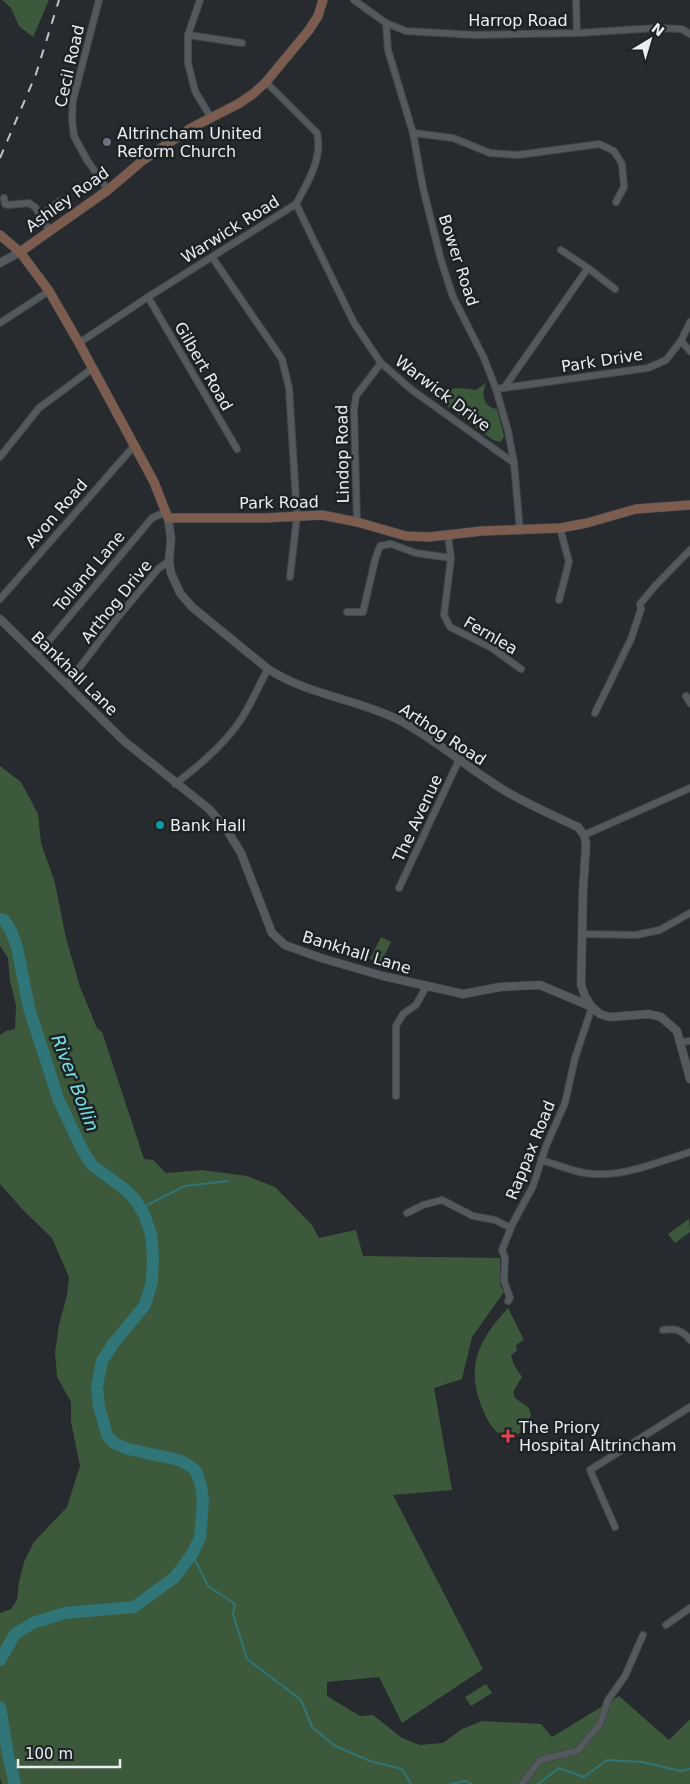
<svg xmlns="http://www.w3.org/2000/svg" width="690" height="1784" viewBox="0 0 690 1784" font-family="'DejaVu Sans',sans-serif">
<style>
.green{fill:#3c593b}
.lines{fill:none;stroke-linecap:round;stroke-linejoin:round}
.stream{stroke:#307578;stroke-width:2}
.river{stroke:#307578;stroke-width:12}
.minor-casing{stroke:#45484b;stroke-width:8}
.tertiary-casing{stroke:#45484b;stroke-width:9}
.secondary-casing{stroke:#45484b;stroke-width:10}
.minor{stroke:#54595d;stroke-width:6}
.tertiary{stroke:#54595d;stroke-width:8}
.secondary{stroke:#7b5c4e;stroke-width:9}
.rail{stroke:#c1c4c7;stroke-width:2;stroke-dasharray:9 9;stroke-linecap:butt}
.worship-dot{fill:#6b7280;stroke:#1d2225;stroke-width:2}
.culture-dot{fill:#0f9aa8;stroke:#1d2225;stroke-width:2}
.health-dot{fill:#e0444e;stroke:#1d2225;stroke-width:2}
.labels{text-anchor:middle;stroke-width:5;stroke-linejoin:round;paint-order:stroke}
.street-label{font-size:16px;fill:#ebeef1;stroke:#1d2225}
.poi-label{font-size:16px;fill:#ebeef1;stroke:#1d2225;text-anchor:start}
.water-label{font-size:18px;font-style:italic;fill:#77e1e6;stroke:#1d2225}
</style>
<rect width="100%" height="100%" fill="#272b2f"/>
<g class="green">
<path d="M2,0H49L33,37L19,26L11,8Z"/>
<path d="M486,383C481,394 483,407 497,409L504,436L501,442L493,440L433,396C448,387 459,387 476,390Z"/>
<path d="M0,766L21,782L38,814L41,843L55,883L66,938L80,987L97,1028L102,1032L144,1159L153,1160L166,1173L202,1170L247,1176L275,1187L312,1225L319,1238L356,1230L363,1256L500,1258V1285L504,1292L472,1337L462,1379L434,1388L452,1490L393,1495L483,1669L402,1723L379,1677L327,1682V1696L360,1716L373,1715L402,1738L420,1745L443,1743L462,1729L482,1721L541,1724L552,1737L619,1696L669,1740L689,1720H690V1784H2L0,1778V1613L11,1609L17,1600L19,1582L24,1562L34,1542L67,1507L80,1466L71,1422V1402L57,1377L55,1353L59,1325L67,1295L69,1277L52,1238L24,1211L0,1184V1035L6,1031L15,1029L16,1006L10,981L8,958L0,946V925L3,920L0,919Z"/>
<path d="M381,937L391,942L380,964L370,959Z"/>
<path d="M689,1219L690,1232L675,1243L668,1234Z"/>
<path d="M508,1308L524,1340L516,1345L517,1350L511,1356L514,1365L522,1377L513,1392L515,1398L529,1408L531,1415C526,1428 522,1435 507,1438C494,1432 488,1423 483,1410C465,1367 478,1341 508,1308Z"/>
<path d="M486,1684L492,1693L471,1706L465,1697Z"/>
</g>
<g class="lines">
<g class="stream">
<path d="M141,1208L185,1186L228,1181"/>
<path d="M192,1554L208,1586L235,1604L233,1614L247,1659L301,1700L312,1727L335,1746L370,1761L402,1769L411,1784"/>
<path d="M451,1784L466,1781L471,1784"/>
<path d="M538,1784L559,1768L584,1777L607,1760L642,1762L681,1771L690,1769"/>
</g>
<g class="river">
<path d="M0,919L4,920L11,931L17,947L29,1008L59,1101L83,1151L92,1165L126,1190L136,1201L144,1214L151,1234L153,1257L152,1282L145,1305L113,1344L102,1361L99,1376L97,1388L99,1406L107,1435L114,1443L128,1449L179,1460L190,1466L196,1471L201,1486L203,1501L200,1538L192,1554L175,1577L134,1607L65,1613L33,1623L15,1634L0,1660"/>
<path d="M0,1707L8,1754L15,1784"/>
</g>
<defs>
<g id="minor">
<path d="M99,0L73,100L72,119L74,136L87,160L108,190"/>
<path d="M200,0L188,35V63L195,91L211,118"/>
<path d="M354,0L386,23L406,31L475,35L577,33L657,28L682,29L690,34"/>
<path d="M576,0L577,33"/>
<path d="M386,23L388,50L413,133L423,188L441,260L453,297L484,358L496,389L508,431L514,463L520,531"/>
<path d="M188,35L242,43"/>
<path d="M413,133L453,138L490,153L518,155L599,144L614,151L622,164L624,187L616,202"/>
<path d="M4,198L5,204L8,205L29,203L35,207L50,231"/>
<path d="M296,204L354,323L381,363L412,390L514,463"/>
<path d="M40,216L60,201"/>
<path d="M561,250L588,268L615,289"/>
<path d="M212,257L282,359L289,388L297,516L290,577"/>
<path d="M148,297L237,449"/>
<path d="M0,323L49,291"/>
<path d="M681,341L690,351"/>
<path d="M79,343L148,297L296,204C308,182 323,158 317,133L266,82"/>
<path d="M504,388L588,268"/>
<path d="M496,389L648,368L666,360L681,341L690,322"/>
<path d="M0,457L39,408L93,368"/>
<path d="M357,522L354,410L356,396L381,363"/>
<path d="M448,536L451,558L444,615L450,627L492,648L521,669"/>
<path d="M0,599L134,446"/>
<path d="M559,600L569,562L560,528"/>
<path d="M347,612H363L375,560L380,546L391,544L416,553L451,558"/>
<path d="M37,655L152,518L166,512"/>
<path d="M67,684L114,622L158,569L169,561"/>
<path d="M686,696L690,703"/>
<path d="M595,713L631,639L641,609L640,604L655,586L690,550"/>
<path d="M175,784C199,766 226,743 242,718C252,702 259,685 268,669"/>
<path d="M584,835L690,788"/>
<path d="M399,888L459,760"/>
<path d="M582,934L636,935L660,930L690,913"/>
<path d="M681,1042L690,1041"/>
<path d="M396,1096V1026L403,1014L416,1005L426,987"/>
<path d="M541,1160C556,1164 571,1171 585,1173C621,1179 657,1162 690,1152"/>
<path d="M407,1213L423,1205L442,1200L473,1216L495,1220L511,1228"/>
<path d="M508,1301L510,1298L504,1281L505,1258L502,1250L513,1223L533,1186L546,1146L565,1103L575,1058L592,1007"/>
<path d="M663,1330C675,1328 682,1330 690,1340"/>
<path d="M615,1527L590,1470L690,1407"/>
<path d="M666,1625L690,1608"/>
<path d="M522,1784L540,1760L577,1751L600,1724L608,1700L625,1676L643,1635"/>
</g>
<g id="tertiary">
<path d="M0,263L20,252"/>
<path d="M168,518L171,538L169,561L171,573L180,593L192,607L268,669C308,695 357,699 399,720C437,740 470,770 507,792C530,805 554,816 578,827L584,835L586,844L583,891L581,985L585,996L591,1006"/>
<path d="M0,619L124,741L209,809L227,830L241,853L272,933L285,945L321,958L383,976L463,994L500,987L540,985L592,1007L600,1014L610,1017L649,1014L661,1017L677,1031L690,1079"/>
</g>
<g id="secondary">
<path d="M0,235L20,252L49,291L79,343L154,482L168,518H264L322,515L357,522L406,536L429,537L482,531L560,528L587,523L636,509L690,505"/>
<path d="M20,252L108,190L142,161L191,128L238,104L253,94L266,82L309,30L318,16L323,0"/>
</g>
</defs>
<use href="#minor" class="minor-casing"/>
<use href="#tertiary" class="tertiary-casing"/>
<use href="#secondary" class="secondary-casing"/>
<use href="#minor" class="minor"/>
<use href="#tertiary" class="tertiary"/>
<use href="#secondary" class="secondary"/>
<path class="rail" d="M0,158L36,74L59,0"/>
</g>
<circle class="worship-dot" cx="107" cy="142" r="5"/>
<circle class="culture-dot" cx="160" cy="825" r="5"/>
<path class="health-dot" d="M505.5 1428.5h5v5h5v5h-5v5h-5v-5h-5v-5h5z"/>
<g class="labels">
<g class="street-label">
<text x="518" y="26">Harrop Road</text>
<text transform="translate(69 66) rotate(-77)" y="6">Cecil Road</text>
<text transform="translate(67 199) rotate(-36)" y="6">Ashley Road</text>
<text transform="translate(230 229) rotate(-32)" y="6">Warwick Road</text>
<text transform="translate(459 260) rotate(72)" y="6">Bower Road</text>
<text transform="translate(602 360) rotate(-9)" y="6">Park Drive</text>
<text transform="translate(204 366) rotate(60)" y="6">Gilbert Road</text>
<text transform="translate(443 393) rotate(37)" y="6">Warwick Drive</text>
<text transform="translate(342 454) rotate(-91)" y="6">Lindop Road</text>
<text transform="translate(279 502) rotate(-1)" y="6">Park Road</text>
<text transform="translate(56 513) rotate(-49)" y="6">Avon Road</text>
<text transform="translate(89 571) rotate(-50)" y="6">Tolland Lane</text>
<text transform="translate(116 601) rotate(-51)" y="6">Arthog Drive</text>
<text transform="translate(491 635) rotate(30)" y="6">Fernlea</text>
<text transform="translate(75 673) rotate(44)" y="6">Bankhall Lane</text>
<text transform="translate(443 734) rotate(33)" y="6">Arthog Road</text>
<text transform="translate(417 818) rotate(-65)" y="6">The Avenue</text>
<text transform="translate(357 952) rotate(17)" y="6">Bankhall Lane</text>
<text transform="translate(530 1150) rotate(-68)" y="6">Rappax Road</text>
</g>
<g class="poi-label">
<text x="117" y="139">Altrincham United<tspan x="117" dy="18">Reform Church</tspan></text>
<text x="170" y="831">Bank Hall</text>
<text x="519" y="1433">The Priory<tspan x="519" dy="18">Hospital Altrincham</tspan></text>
</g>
<g class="water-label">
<text transform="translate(75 1083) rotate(69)" y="6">River Bollin</text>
</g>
</g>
<g transform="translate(650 40) rotate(38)" stroke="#1d2225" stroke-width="4" paint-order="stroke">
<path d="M0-4L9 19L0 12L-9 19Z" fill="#ebeef1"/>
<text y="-8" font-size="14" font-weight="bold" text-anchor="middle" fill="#ebeef1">N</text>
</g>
<path d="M18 1759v8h102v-8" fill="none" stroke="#ebeef1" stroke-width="2.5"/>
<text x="25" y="1759" font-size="15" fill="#ebeef1" stroke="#1d2225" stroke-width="4" paint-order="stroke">100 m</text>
</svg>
